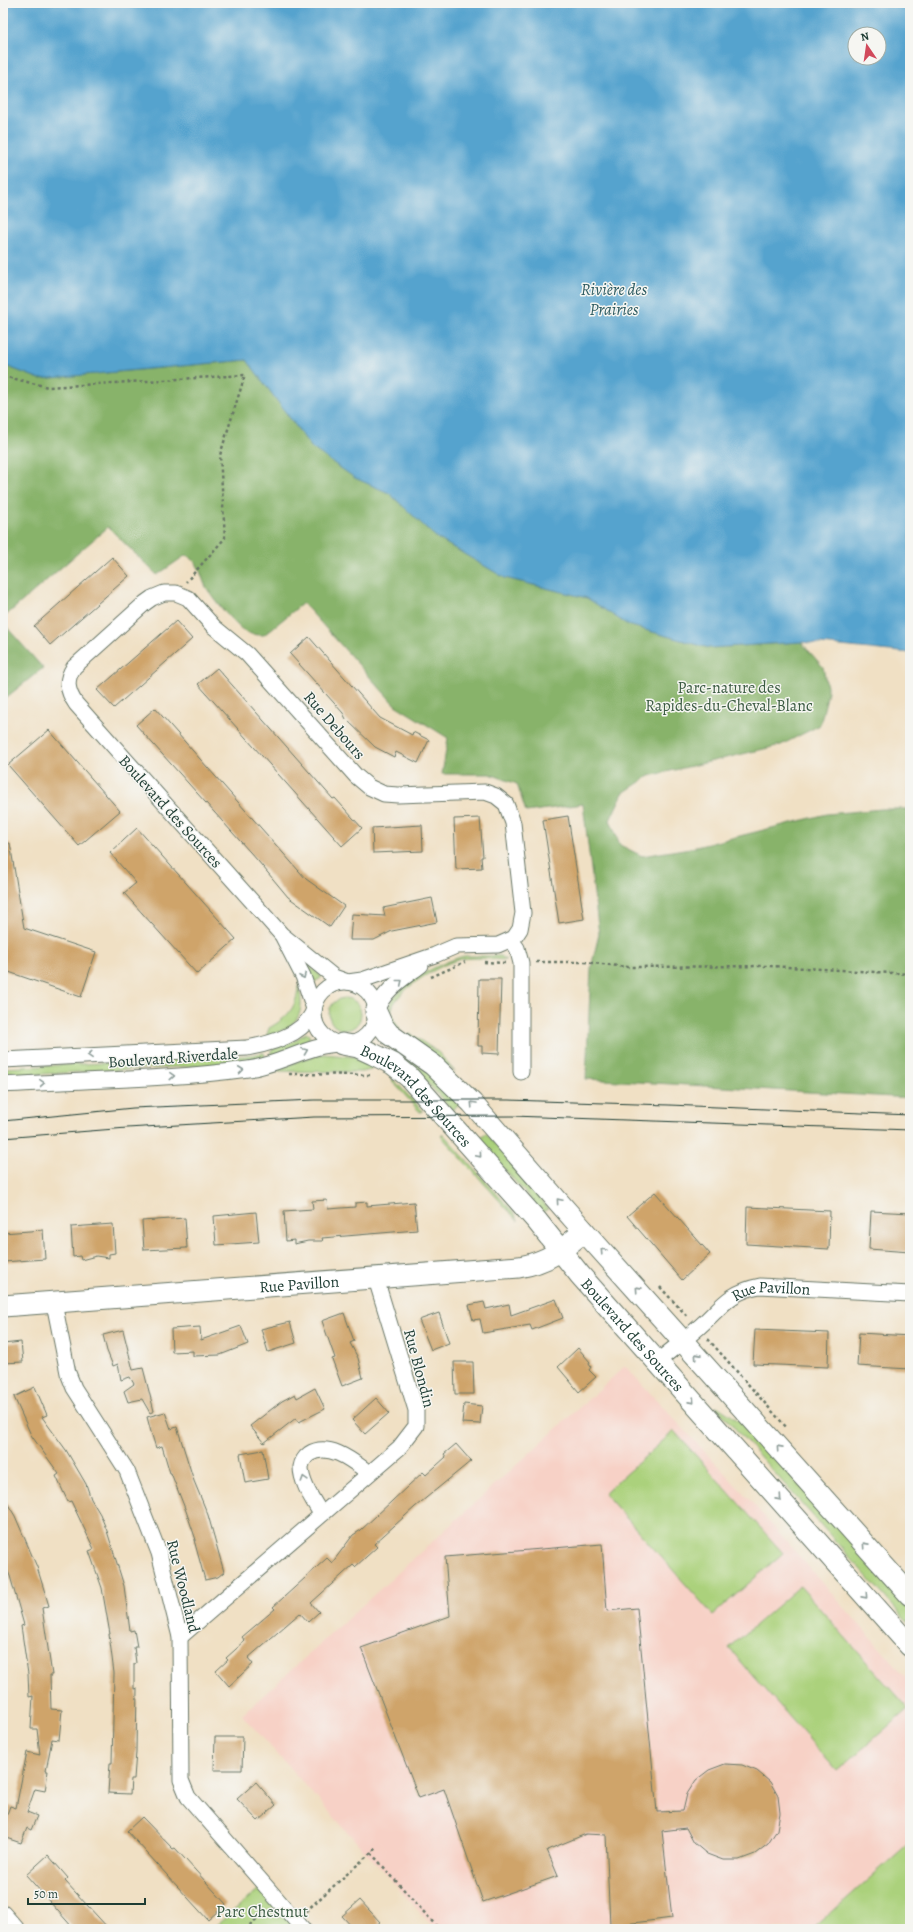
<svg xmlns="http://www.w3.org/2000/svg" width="913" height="1932" viewBox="0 0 913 1932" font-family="Alegreya,serif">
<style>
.built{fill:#f7d1c6}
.green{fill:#abd17b;stroke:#658758}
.forest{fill:#88b36b;stroke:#547850}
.water{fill:#54a3ce;stroke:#3a7081;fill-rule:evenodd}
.building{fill:#cfa46b}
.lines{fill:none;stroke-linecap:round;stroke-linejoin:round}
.street-casing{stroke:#687666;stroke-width:17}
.secondary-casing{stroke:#687666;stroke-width:23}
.path{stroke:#687666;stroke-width:2.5;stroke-dasharray:3 3;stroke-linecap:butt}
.street{stroke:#fff;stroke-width:15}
.secondary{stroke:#fff;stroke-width:21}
.tram{stroke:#1f3d34;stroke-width:1}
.oneway{stroke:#8f9e9a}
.labels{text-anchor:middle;stroke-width:3;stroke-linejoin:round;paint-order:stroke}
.park-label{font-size:16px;fill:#3b5b42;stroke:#f6f6f2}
.street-label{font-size:16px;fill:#1f3d34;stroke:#f6f6f2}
.water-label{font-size:17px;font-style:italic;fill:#2f5c62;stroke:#f6f6f2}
</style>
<rect width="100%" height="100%" fill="#f6f6f2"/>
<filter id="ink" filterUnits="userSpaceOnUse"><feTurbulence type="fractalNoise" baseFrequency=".025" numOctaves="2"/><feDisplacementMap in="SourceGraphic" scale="8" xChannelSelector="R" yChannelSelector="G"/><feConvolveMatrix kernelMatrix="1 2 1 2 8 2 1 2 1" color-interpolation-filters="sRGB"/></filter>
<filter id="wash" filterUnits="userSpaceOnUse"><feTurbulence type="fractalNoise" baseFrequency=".012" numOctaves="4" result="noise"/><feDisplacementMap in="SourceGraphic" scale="16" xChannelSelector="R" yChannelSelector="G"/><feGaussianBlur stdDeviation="0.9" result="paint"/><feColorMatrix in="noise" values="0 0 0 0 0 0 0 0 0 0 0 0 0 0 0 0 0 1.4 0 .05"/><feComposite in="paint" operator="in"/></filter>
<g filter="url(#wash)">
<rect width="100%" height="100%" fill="#f0e0c4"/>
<path class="built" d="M625,1366L747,1497L910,1682V1929H435L242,1715Z"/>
<g class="green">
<path d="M464,956H501L506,960C491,959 476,957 462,959C444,962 397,989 392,1008C390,1016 396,1024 401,1030H397C392,1023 387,1017 389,1007C394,985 444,961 464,956Z"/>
<path d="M302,959L321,976V978L313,983Z"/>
<path d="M298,986H299C306,1020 295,1025 266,1038L269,1028C287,1018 297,1008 298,986Z"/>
<circle cx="345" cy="1014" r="16"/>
<path d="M306,1033L309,1035L310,1041L271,1056V1050L294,1041Z"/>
<path d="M411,1034L439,1053L455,1072L407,1035Z"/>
<path d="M394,1051L428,1071L459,1104L452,1110L417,1071L392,1053Z"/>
<path d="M264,1053L265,1059L216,1065L3,1076V1068L241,1056Z"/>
<path d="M323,1054L358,1057L375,1063L370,1070L362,1072L275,1071L301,1060Z"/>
<path d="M392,1078L423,1111L420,1112L393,1082Z"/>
<path d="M486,1133L534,1189L548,1209L542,1212L478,1139Z"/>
<path d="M443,1134L515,1214L518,1221L441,1136Z"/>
<path d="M717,1406L742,1423L757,1437L910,1609V1625L716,1407Z"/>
<path d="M674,1431L783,1553L713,1615L604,1493Z"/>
<path d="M800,1586L908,1709L837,1771L729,1648Z"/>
<path d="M910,1842V1929H813Z"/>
<path d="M264,1885L303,1929H212Z"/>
</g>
<g class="forest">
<path d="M247,360L312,448L355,478L389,493L437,538L505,578L587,598L628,625L709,648L801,642L823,667L828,692L820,725L781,745L649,776L623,793L610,820L620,845L642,856L696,847L827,814L882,809H910V1098L586,1079L591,968L599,934L583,804L526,812L517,784L490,774H442L448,738L395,705L303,603L264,635C259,635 253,635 248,633C238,630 210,595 205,585C200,573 199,561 186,555L157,575L108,527L3,618V365L40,379Z"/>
<path d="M3,623L43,668L3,700Z"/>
</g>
<path class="water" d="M3,3H910V653L801,642L709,648L628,625L587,598L505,578L437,538L389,493L355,478L312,448L247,360L40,379L3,365ZM855,34H879V58H855Z"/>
<g id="blocks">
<g class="building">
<path d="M112,557L129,576L50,645L34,626Z"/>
<path d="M176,621L192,639L114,708L97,690Z"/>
<path d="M309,637L380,718L412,735L413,732L429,740L418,763L396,752L394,757L375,747L346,719L343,713L290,654Z"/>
<path d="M217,668L333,799L335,798L362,828L342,846L198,684Z"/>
<path d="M155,708L306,879L344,906L330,927L288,897L258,861L136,725Z"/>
<path d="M49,730L120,811L79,846L8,765Z"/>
<path d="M568,816L584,919L559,923L543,820Z"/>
<path d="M480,818L483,857H481L482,868L456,869L454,819Z"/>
<path d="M422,825L423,851L373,853L372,828Z"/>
<path d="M137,828L236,939L197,974L124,893L136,883L110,853Z"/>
<path d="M10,843L24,928L96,952L81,997L3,970V844Z"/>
<path d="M432,898L437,922L392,931L374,940H350L352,914L385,916L383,908Z"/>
<path d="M479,979H501L499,1054L482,1053V1046H478Z"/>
<path d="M655,1192L710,1254L682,1280L627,1216Z"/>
<path d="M327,1200L328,1209L355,1207V1203L367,1202V1206L414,1202L417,1230L322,1238L323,1241H308L294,1244V1240L286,1241L284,1211L313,1209L312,1201Z"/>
<path d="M747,1207L830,1211L829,1249L746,1244Z"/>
<path d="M871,1211L910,1213V1252L869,1249Z"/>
<path d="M256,1212L259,1242L216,1245L214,1216Z"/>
<path d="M185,1218L187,1248L144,1250L142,1221Z"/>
<path d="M113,1224L115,1253L109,1254V1258L96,1256L81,1260L80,1256L73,1257L71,1227Z"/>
<path d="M43,1230L45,1259L3,1262V1233Z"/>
<path d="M556,1299L563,1318L532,1330L530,1325L483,1333L480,1319L473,1320L469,1305L484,1302L486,1309L509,1304L511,1315Z"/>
<path d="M344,1313L354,1341L350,1343L358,1358L363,1378L342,1386L332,1359L335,1358L322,1321Z"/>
<path d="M439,1313L449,1343L431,1350L419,1320Z"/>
<path d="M290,1322L296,1343L268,1352L261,1329Z"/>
<path d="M241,1326L248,1344L220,1355L193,1356V1351L172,1352L171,1329L200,1327L201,1340Z"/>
<path d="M123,1330L133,1370L143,1368L154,1411L150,1413L142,1399L128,1402L124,1391L134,1384L130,1377L121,1380L118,1364L113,1366L107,1351L103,1335Z"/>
<path d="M755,1330L829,1333L828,1367L753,1364Z"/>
<path d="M859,1333L910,1336V1369L857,1366Z"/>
<path d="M21,1342L23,1362L3,1363V1344Z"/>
<path d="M578,1348L590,1362L589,1364L591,1367L589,1370L596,1377L579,1392L558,1367Z"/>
<path d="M454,1362H473L474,1394H455Z"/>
<path d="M35,1387L47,1415L42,1417L66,1450L86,1484L91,1499L100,1514L107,1531L124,1586L130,1631L134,1630L137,1647H134L136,1663L134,1664V1689L137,1688L136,1752L134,1779H131L130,1794L108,1793L110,1763H112L114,1673L109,1634H110L102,1588L89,1551L94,1549L71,1501L68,1502L56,1476L59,1474L31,1435L14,1397Z"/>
<path d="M315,1388L325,1409L299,1422L296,1418L264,1443L250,1426L282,1401L295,1394L297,1398Z"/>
<path d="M376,1398L389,1413L365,1434L352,1420Z"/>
<path d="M464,1404L482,1406L480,1424L462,1423Z"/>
<path d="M165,1412L171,1429L177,1427L194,1481L208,1515L224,1572L218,1577L205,1580L194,1540H196L186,1511L171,1473H170L162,1446L156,1448L151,1432L147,1417Z"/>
<path d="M456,1444L471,1461L415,1507L374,1544L377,1547L355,1567L353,1565L311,1603L319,1612L308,1622L300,1613L248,1658L253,1664L229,1686L216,1671L228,1660L226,1658L245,1641L242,1637L275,1609L273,1607L327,1558L332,1563L353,1535L361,1530L423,1472L426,1475L446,1457L444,1454Z"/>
<path d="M263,1450L268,1479L245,1483L240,1454Z"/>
<path d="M3,1496L15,1516L37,1567L49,1606L42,1608L52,1675H50L51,1709L62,1710L59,1740L52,1739L46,1771H48L45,1791L35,1789L27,1812L37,1816L31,1830L27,1828L21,1843L3,1837V1825L10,1806L16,1808L27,1752L40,1755L37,1729H31L33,1696L29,1697L28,1674L21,1626L24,1625L10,1576L3,1561Z"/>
<path d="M602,1544L607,1611L637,1608L657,1812L683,1811L687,1794L696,1780L709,1770L725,1764L742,1765L757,1771L770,1782L778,1796L780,1813L777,1830L768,1844L755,1854L739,1860H723L707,1854L694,1843L686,1828L662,1831L672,1918L610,1926L606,1835L586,1834L547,1850L558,1876L483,1902L444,1789L419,1798L361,1648L450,1616L445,1557Z"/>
<path d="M215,1737H243L242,1770H214Z"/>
<path d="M256,1782L276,1805L258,1821L237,1799Z"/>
<path d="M142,1817L173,1849L175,1848L226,1904L208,1920L127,1831Z"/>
<path d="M48,1855L68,1878L65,1881L109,1929H74L26,1875Z"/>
<path d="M360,1900L380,1922L372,1929H354L342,1916Z"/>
</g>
</g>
</g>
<g filter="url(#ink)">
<use href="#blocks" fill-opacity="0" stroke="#687666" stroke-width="1"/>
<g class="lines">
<defs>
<g id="street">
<path d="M164,593H176L188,598L214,627L247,654L356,776L369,787L384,794L398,795L485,792L496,796L506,804L513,823L523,913L520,929L514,938L498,945L456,946L435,955L362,980L348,982L334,977L281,934L76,704C67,691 65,680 74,667L145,603L152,598Z"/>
<path d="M283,937L303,976L314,1009"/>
<path d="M511,940L517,948L521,963V1072"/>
<circle cx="345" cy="1013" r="31"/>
<path d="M376,1012C383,990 404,978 421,965"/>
<path d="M3,1060L247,1048C270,1044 306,1034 314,1009"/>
<path d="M3,1085C85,1080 167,1080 248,1069C281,1065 308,1044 342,1044"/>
<path d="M54,1303L68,1373L74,1388L127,1471L159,1553L180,1637L181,1780L188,1797L303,1929"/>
<path id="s1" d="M657,1362C671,1350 685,1340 698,1328C720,1309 728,1292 760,1286L910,1294"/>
<path d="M321,1514C313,1500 301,1483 301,1467C302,1461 305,1457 309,1454C329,1441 354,1462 369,1473"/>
<path d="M180,1637L399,1448L416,1426V1410L376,1279"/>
<path d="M3,1913L17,1929"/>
</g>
<g id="secondary">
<path d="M376,1012L382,1025L389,1034L433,1065L472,1103L584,1231L910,1595"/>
<path id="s2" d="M342,1044L358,1047L373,1054L393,1064L409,1077L537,1221L580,1275L910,1646"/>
<path id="s3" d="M3,1306L519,1267C548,1262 563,1250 584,1231"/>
</g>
</defs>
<use href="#street" class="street-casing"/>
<use href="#secondary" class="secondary-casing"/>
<g class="path">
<path d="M3,376L48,387L245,375L220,455L225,538L186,582"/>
<path d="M484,962L505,963"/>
<path d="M536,962H585L627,967L770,966L910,974"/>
<path d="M431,977L465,962"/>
<path d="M289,1074L372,1075"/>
<path d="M660,1287L687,1316"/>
<path d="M708,1339L787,1428"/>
<path d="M371,1853L439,1929"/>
<path d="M306,1911L376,1848"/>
<path d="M245,1929L267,1910"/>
</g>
<use href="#street" class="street"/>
<use href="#secondary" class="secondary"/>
<g class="tram">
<path d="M3,1121L133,1108L314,1100H508L669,1105L910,1115"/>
<path d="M3,1138L127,1128L314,1117L512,1116L910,1130"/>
</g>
</g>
<defs><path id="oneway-chevron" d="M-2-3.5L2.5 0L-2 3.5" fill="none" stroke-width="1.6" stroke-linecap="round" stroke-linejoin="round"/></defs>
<g class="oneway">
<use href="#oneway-chevron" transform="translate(303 976) rotate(65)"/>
<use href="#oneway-chevron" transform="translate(400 982) rotate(-39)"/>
<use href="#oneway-chevron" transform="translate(305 1051) rotate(-21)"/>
<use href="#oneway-chevron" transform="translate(90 1055) rotate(177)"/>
<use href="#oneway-chevron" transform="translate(241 1070) rotate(-7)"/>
<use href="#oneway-chevron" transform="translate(172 1076) rotate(-3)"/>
<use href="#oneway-chevron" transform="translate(42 1083) rotate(-3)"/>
<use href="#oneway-chevron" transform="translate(473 1104) rotate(-133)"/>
<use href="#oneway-chevron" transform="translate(479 1155) rotate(49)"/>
<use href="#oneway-chevron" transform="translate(559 1201) rotate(-131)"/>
<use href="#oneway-chevron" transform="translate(603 1251) rotate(-133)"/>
<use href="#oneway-chevron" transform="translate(638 1289) rotate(-132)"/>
<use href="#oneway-chevron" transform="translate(697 1356) rotate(-132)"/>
<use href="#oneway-chevron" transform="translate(692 1401) rotate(48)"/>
<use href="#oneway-chevron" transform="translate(779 1448) rotate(-132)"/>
<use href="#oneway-chevron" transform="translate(304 1479) rotate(-107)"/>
<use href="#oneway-chevron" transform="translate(779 1498) rotate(48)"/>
<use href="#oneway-chevron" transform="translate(865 1545) rotate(-132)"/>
<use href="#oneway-chevron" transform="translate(865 1596) rotate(48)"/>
</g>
</g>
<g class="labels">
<g class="park-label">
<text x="729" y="693">Parc-nature des<tspan x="729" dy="18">Rapides-du-Cheval-Blanc</tspan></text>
<text x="262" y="1917">Parc Chestnut</text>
</g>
<g class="street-label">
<text transform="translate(335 725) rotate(49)" y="6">Rue Debours</text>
<text transform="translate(171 811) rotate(48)" y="6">Boulevard des Sources</text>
<text transform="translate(173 1057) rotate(-4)" y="6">Boulevard Riverdale</text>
<text dy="6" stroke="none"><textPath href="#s2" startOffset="93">Boulevard des Sources</textPath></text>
<text dy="6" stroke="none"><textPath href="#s3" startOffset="297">Rue Pavillon</textPath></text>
<text dy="6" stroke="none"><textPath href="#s1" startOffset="140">Rue Pavillon</textPath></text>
<text dy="6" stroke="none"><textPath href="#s2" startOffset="417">Boulevard des Sources</textPath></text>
<text transform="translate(420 1368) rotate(75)" y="6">Rue Blondin</text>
<text transform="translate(184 1586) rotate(76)" y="6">Rue Woodland</text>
</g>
<g class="water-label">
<text x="614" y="295">Rivière des<tspan x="614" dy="20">Prairies</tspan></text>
</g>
</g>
<rect width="913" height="1932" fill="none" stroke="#f6f6f2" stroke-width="16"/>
<g transform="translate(867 46) rotate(347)"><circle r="19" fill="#f6f6f2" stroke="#a0aca6"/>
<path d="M0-3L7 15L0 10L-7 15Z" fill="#d1495b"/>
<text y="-6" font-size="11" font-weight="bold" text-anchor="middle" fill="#1f3d34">N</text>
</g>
<path d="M28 1898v6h117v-6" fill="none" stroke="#1f3d34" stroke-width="2"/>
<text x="34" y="1898" font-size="12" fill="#1f3d34" stroke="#f6f6f2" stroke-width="3" paint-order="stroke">50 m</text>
</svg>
